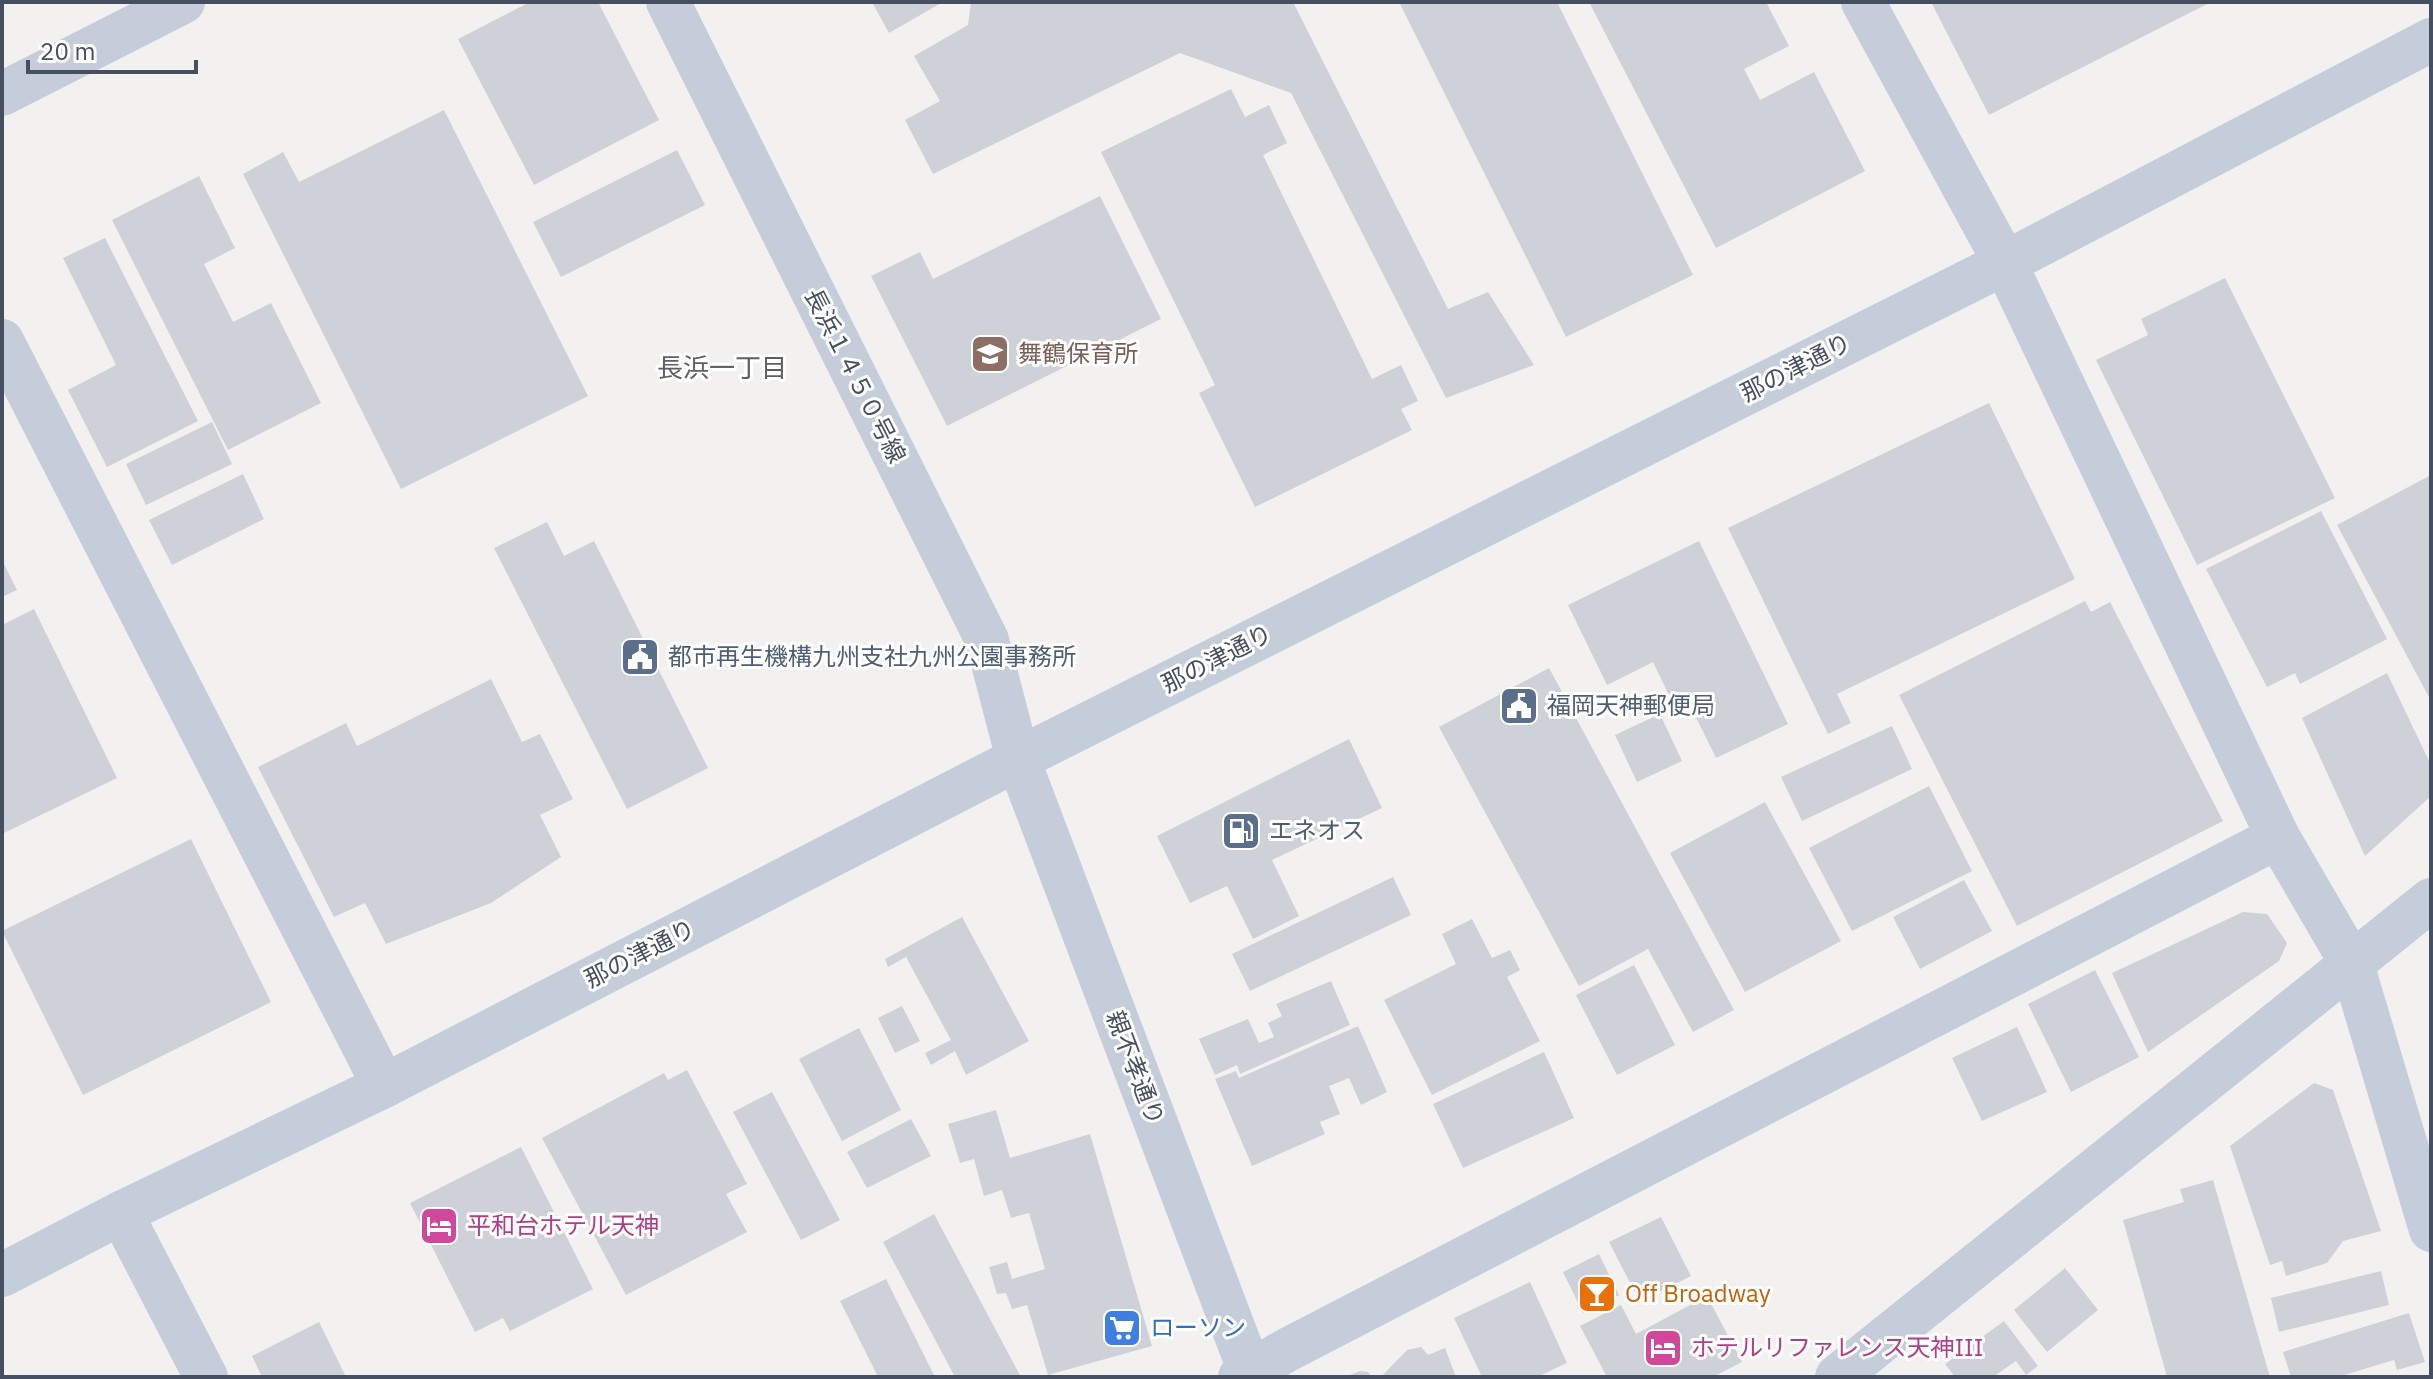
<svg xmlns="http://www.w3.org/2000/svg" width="2433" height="1379" viewBox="0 0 2433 1379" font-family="'IBM Plex Sans','Noto Sans JP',sans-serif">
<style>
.building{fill:#cfd1d8}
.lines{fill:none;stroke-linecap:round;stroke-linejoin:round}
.minor{stroke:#c5ccda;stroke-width:44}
.labels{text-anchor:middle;stroke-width:6;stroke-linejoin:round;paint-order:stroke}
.education-label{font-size:24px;fill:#785e54;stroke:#fff;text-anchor:start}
.street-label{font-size:24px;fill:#464f60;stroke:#fff}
.service-label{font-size:24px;fill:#4e5e75;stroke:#fff;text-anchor:start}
.hotel-label{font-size:24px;fill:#b23c85;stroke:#fff;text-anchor:start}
.food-label{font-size:24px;fill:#c56008;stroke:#fff;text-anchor:start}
.shop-label{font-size:24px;fill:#366cbe;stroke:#fff;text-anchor:start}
.neighbourhood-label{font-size:26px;fill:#5c5f66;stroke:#fff}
</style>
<rect width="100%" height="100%" fill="#f3f1f0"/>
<g class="building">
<path d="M530,2H598L659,120L534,185L458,39Z"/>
<path d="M872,2H943L889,33Z"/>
<path d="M971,2H1293L1448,309L1488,292L1534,365L1446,398L1291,93L1180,53L933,174L905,120L940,101L914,56L968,25Z"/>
<path d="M1399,2H1557L1693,275L1566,337Z"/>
<path d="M1589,2H1766L1789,46L1744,69L1760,100L1814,72L1865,171L1716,248Z"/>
<path d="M1931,2H2211L1989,115Z"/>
<path d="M1231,89L1245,117L1269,105L1287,143L1263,155L1372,379L1401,365L1418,401L1401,409L1412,430L1255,507L1199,393L1215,385L1101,152Z"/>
<path d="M444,110L588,396L401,489L243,174L283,152L299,182Z"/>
<path d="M677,150L705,205L561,277L533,222Z"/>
<path d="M199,176L235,248L204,264L233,322L271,303L321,403L228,450L112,220Z"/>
<path d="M1100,196L1161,319L947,426L871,276L920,252L933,279Z"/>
<path d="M105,238L198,421L107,467L68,390L116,365L63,258Z"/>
<path d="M2225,278L2335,498L2197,565L2096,360L2148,335L2141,319Z"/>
<path d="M1989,403L2075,579L1837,694L1851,723L1828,734L1728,528Z"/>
<path d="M212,422L232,464L146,505L126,464Z"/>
<path d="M243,474L264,519L172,565L149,520Z"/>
<path d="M2431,475V701L2337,525Z"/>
<path d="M2321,511L2387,639L2300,684L2295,673L2267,687L2206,569Z"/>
<path d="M547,522L564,556L594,541L708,768L627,809L494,548Z"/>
<path d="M1699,541L1788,724L1716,758L1689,703L1676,710L1653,662L1607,685L1568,605Z"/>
<path d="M2,560L17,590L2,597Z"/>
<path d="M2085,601L2091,612L2110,602L2223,821L2017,926L1899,695Z"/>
<path d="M34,609L117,778L2,834V625Z"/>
<path d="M1549,668L1734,1010L1693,1032L1648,949L1579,986L1439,727Z"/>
<path d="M2387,673L2431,765V796L2365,856L2302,718Z"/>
<path d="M491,679L522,742L540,734L573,799L540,815L561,857L491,903L386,944L365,903L334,917L258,767L346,723L357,746Z"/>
<path d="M1660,714L1682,761L1637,782L1615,735Z"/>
<path d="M1892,726L1912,769L1802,821L1781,777Z"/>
<path d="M1349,739L1382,808L1272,860L1299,916L1253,939L1227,886L1190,903L1157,836Z"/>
<path d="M1929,786L1972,871L1852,931L1809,848Z"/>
<path d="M1765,802L1841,941L1745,992L1670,853Z"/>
<path d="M191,839L271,1002L83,1095L2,931Z"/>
<path d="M1393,877L1411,915L1250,991L1232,954Z"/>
<path d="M1964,880L1992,931L1920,969L1893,917Z"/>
<path d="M2243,912L2267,914L2287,943L2279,961L2148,1052L2112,973Z"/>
<path d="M962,917L1029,1041L966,1075L955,1051L931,1065L925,1053L951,1040L906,957L888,967L885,959Z"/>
<path d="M1472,919L1492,958L1510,950L1520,970L1507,977L1540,1041L1432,1095L1384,1000L1456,964L1442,934Z"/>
<path d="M1634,965L1675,1045L1617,1075L1576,995Z"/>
<path d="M2095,970L2139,1057L2071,1092L2028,1004Z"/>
<path d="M1331,981L1350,1025L1240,1074L1237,1065L1215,1075L1199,1039L1248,1019L1259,1043L1274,1037L1268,1023L1282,1016L1276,1004Z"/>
<path d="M902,1006L920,1041L895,1053L878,1018Z"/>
<path d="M1358,1026L1387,1092L1361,1105L1349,1078L1329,1086L1340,1114L1320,1122L1325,1134L1252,1166L1215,1079L1236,1071L1239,1078Z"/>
<path d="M2017,1027L2047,1092L1982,1121L1952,1058Z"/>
<path d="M859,1028L901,1110L842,1141L799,1059Z"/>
<path d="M1544,1052L1574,1118L1463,1168L1433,1104Z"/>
<path d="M687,1070L747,1184L726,1194L747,1232L626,1295L542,1138L664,1073L668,1080Z"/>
<path d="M2314,1083L2333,1090L2381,1231L2343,1241L2327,1263L2286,1276L2282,1261L2270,1265L2230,1146Z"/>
<path d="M772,1092L840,1220L801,1240L733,1112Z"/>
<path d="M996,1110L1010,1158L1090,1134L1152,1346L1048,1375L1027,1305L1012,1309L1006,1293L997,1294L989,1267L1007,1262L1012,1279L1045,1269L1029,1213L1011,1218L1002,1190L984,1196L974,1159L960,1163L948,1124Z"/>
<path d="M911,1119L931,1156L867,1188L847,1152Z"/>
<path d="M521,1147L593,1289L510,1331L503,1318L475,1332L410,1203Z"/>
<path d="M2213,1180L2270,1377H2167L2123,1220L2184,1202L2180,1189Z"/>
<path d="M934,1214L1021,1377H955L883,1242Z"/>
<path d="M1661,1217L1691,1276L1640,1302L1609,1242Z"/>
<path d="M1599,1254L1619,1295L1583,1313L1563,1272Z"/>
<path d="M2065,1268L2098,1310L2047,1352L2014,1310Z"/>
<path d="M2381,1271L2389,1305L2279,1332L2271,1298Z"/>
<path d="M886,1279L935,1377H878L840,1301Z"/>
<path d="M1530,1282L1567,1363L1537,1377H1482L1454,1318Z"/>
<path d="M1707,1296L1742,1362L1713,1377H1607L1580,1326L1621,1305L1636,1334Z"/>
<path d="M2409,1313L2425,1362L2397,1370L2394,1360L2338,1377H2291L2283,1352Z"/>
<path d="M2004,1321L2038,1366L2026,1375L2016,1361L1993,1377H1955L1945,1364Z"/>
<path d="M319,1322L346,1377H262L252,1356Z"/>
<path d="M1421,1347L1428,1355L1445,1348L1456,1377H1381L1407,1350Z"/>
<path d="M1360,1371L1368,1372L1372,1377H1345Z"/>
</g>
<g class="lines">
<g class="minor">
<path d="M668,2L987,640L1018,759L1252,1377"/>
<path d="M1863,2L2005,263L2278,837L2352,964L2431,1230"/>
<path d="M2,94L183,2"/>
<path d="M2,341L384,1086"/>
<path d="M121,1213L206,1377"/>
<path d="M2,1275L121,1213L384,1086L1018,759L2005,263L2431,40"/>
<path d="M1240,1377L1287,1350L2278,837"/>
<path d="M1837,1377L2431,900"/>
</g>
</g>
<defs>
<symbol id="school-square" viewBox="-11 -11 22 22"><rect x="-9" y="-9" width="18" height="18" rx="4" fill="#8d6e63" stroke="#fff"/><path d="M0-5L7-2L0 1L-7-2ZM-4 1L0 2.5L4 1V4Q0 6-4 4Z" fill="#fff"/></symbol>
<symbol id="civic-square" viewBox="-11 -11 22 22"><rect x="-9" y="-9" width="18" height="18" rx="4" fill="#5c6f8a" stroke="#fff"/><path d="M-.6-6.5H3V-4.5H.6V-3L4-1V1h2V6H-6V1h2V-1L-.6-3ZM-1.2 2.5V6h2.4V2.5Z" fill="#fff"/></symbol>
<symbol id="fuel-square" viewBox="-11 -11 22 22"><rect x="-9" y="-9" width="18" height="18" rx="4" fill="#5c6f8a" stroke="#fff"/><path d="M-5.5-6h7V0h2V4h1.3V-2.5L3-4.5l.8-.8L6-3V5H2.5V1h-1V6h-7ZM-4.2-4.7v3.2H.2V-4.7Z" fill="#fff"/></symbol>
<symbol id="hotel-square" viewBox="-11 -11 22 22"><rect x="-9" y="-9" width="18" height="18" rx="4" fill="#d1479c" stroke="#fff"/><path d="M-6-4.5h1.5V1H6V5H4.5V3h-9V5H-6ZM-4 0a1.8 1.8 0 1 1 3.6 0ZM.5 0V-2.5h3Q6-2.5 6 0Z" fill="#fff"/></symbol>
<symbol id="bar-square" viewBox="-11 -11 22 22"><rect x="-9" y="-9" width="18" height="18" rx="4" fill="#e8710a" stroke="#fff"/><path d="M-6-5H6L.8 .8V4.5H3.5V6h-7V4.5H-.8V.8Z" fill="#fff"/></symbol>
<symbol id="supermarket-square" viewBox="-11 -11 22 22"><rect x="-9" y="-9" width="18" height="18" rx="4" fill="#3f7fe0" stroke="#fff"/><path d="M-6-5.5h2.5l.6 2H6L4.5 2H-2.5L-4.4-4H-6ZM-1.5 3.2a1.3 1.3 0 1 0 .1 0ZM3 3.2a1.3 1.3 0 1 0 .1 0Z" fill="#fff"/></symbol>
</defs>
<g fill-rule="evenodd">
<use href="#school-square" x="968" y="332" width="44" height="44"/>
<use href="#civic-square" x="618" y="635" width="44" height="44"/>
<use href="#civic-square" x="1497" y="684" width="44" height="44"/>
<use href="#fuel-square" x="1219" y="809" width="44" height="44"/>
<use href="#hotel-square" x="417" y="1204" width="44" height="44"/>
<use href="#bar-square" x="1575" y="1272" width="44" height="44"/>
<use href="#supermarket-square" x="1100" y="1306" width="44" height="44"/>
<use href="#hotel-square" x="1641" y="1326" width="44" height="44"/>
</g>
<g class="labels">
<g class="education-label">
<text x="1018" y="362">舞鶴保育所</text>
</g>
<g class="street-label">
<text transform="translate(1796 368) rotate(-27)" y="8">那の津通り</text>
<text transform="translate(855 376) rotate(63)" y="8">長浜１４５０号線</text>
<text transform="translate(1217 659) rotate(-27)" y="8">那の津通り</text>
<text transform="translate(640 954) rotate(-27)" y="8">那の津通り</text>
<text transform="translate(1135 1068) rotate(69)" y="8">親不孝通り</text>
</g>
<g class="service-label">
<text x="668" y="665">都市再生機構九州支社九州公園事務所</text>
<text x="1547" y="714">福岡天神郵便局</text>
<text x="1269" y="839">エネオス</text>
</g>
<g class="hotel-label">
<text x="467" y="1234">平和台ホテル天神</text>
<text x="1691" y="1356">ホテルリファレンス天神III</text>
</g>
<g class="food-label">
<text x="1625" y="1302">Off Broadway</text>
</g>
<g class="shop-label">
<text x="1150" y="1336">ローソン</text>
</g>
<g class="neighbourhood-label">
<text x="722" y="377">長浜一丁目</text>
</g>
</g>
<rect width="2433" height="1379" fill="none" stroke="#464f60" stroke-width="8"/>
<path d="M28 60v12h168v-12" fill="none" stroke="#464f60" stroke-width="4"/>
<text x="40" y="60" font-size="24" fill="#464f60" stroke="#ffffff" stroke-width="6" paint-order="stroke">20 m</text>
</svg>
